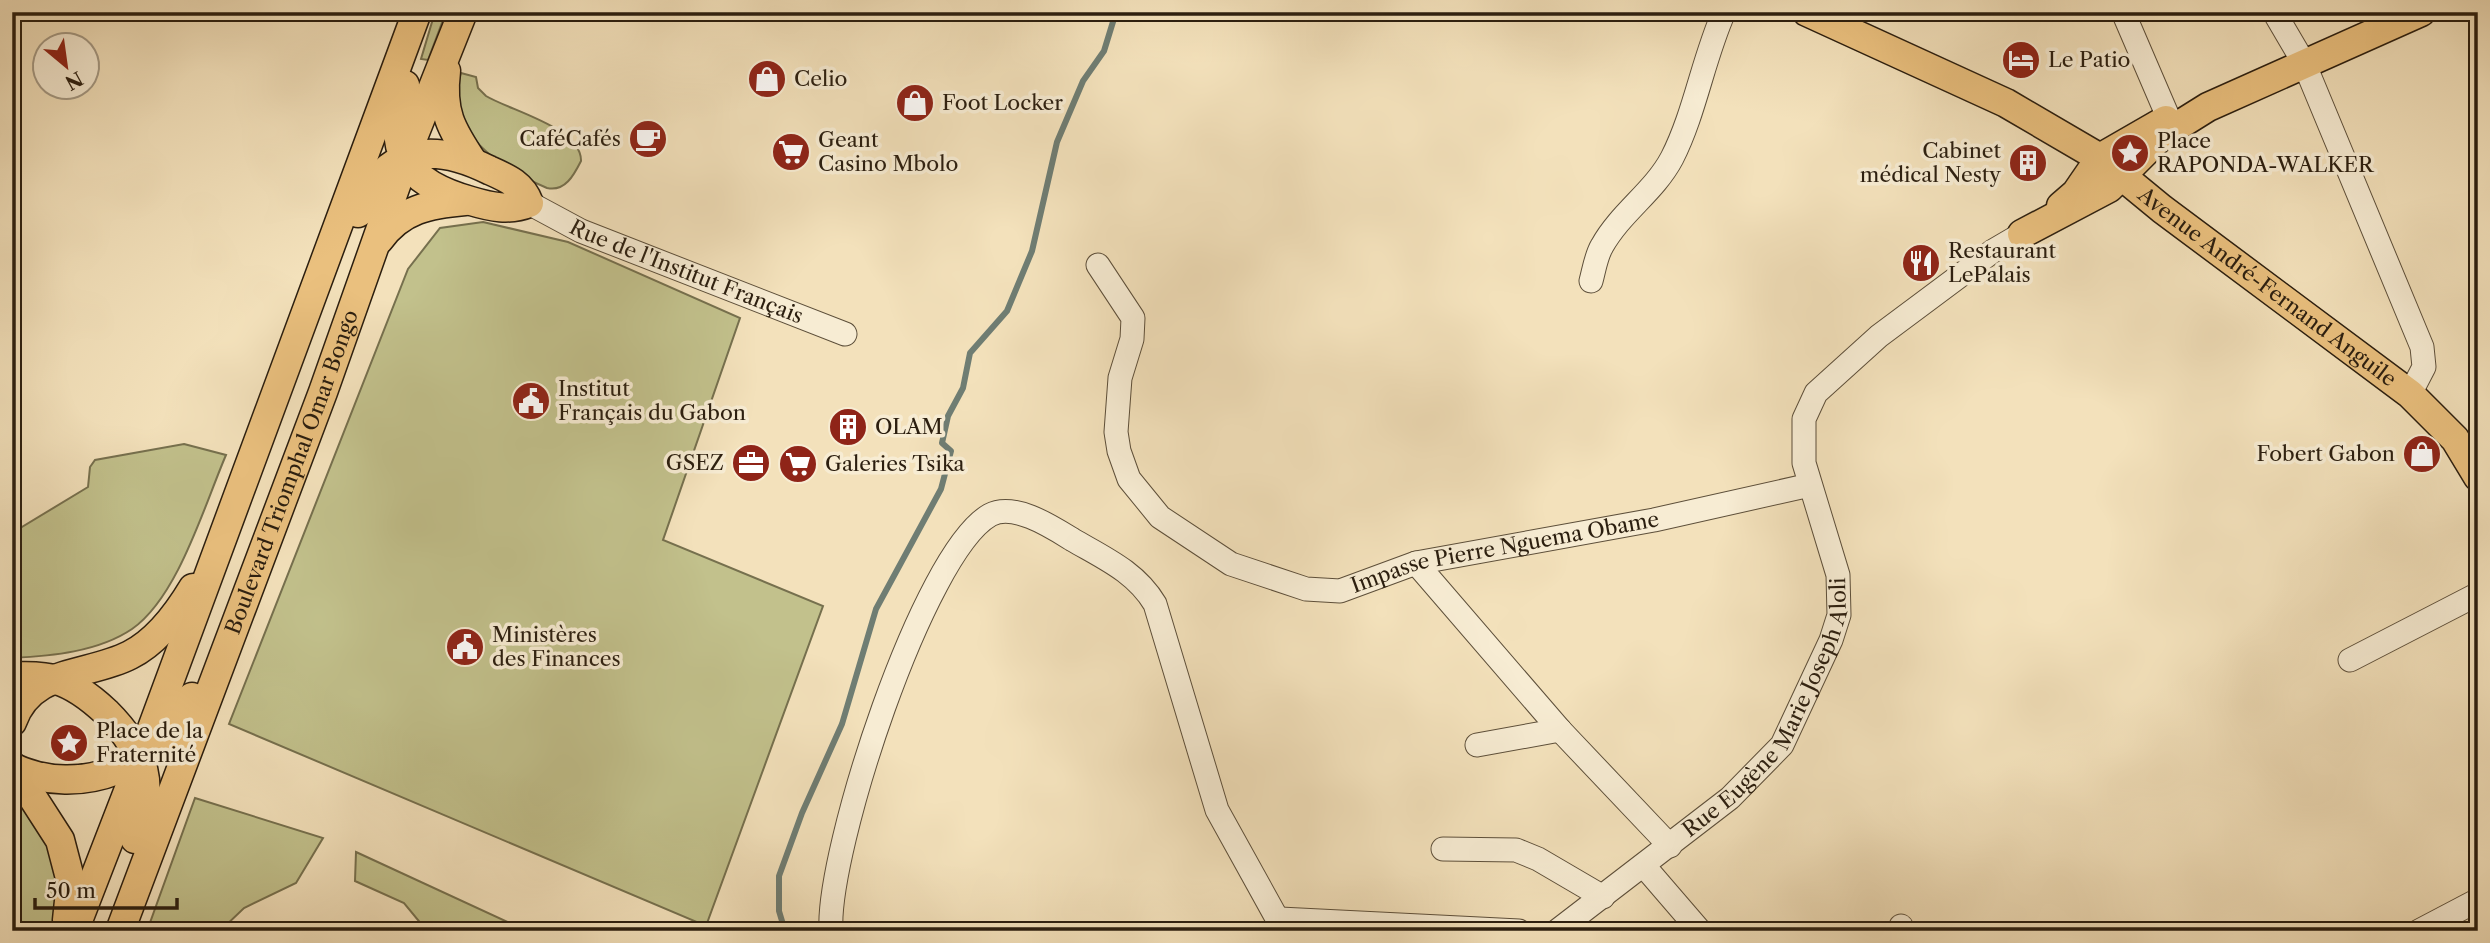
<svg xmlns="http://www.w3.org/2000/svg" width="2490" height="943" viewBox="0 0 2490 943" font-family="'Libre Caslon Text',serif">
<style>
.green{fill:#c2c18c;stroke:#76704e;stroke-width:2}
.lines{fill:none;stroke-linecap:round;stroke-linejoin:round}
.stream{stroke:#6f7d73;stroke-width:6}
.minor-casing{stroke:#5d4f3a;stroke-width:25}
.major-casing{stroke:#2b1e0f;stroke-width:31}
.minor{stroke:#f7ecd3;stroke-width:23}
.major{stroke:#eac07e;stroke-width:28}
.labels{text-anchor:middle;stroke-width:7;stroke-linejoin:round;paint-order:stroke}
.poi-label{font-size:21px;fill:#2b1e0f;stroke:#f7ecd3;text-anchor:start}
.street-label{font-size:21px;fill:#2b1e0f;stroke:#f7ecd3}
</style>
<rect width="100%" height="100%" fill="#f3e1bb"/>
<filter id="stains"><feTurbulence type="fractalNoise" baseFrequency=".00286" numOctaves="4"/><feColorMatrix values="0 0 0 0 .2 0 0 0 0 .09 0 0 0 0 .02 0 0 0 .5 -.17"/></filter>
<radialGradient id="worn" r=".72"><stop offset=".6" stop-color="#630" stop-opacity="0"/><stop offset="1" stop-color="#630" stop-opacity=".3"/></radialGradient>
<g class="green">
<path d="M435,12H446L428,60L421,59Z"/>
<path d="M461,73L476,77L478,88L486,96C511,111 582,128 581,161C574,175 565,192 547,188C503,169 440,131 461,73Z"/>
<path d="M483,222L568,242L740,318L663,540L823,606L706,926L229,724L408,269L440,228Z"/>
<path d="M184,444L226,455C204,506 178,597 132,629C98,652 51,656 12,658V533L88,487L90,467L95,460Z"/>
<path d="M12,786C46,839 74,866 50,931H12Z"/>
<path d="M195,798L323,838L296,883L244,908L220,931H147Z"/>
<path d="M356,852L527,931H427L404,903L355,881Z"/>
</g>
<g class="lines">
<path class="stream" d="M785,931L779,911V876L802,813L842,724L876,609L941,489L951,451L942,443L948,416L963,388L970,353L1007,311L1032,251L1057,142L1083,81L1104,51L1116,12"/>
<defs>
<g id="minor">
<path d="M2123,12L2169,119"/>
<path d="M2274,12L2304,63L2422,347L2424,367L2410,394"/>
<path id="s1" d="M529,203L581,231L845,334"/>
<path id="s2" d="M1098,265L1133,318L1132,339L1120,378L1116,432L1119,451L1129,479L1160,517L1231,564L1306,589L1340,591L1416,563L1654,520L1810,485"/>
<path d="M1591,281C1594,270 1596,256 1602,246C1621,212 1654,192 1672,158C1695,113 1703,59 1724,12"/>
<path d="M1416,563L1560,730L1670,846"/>
<path d="M2350,660L2478,594"/>
<path d="M1477,745L1560,730"/>
<path d="M1443,849L1516,850L1538,859L1603,897"/>
<path d="M1644,866L1700,931"/>
<path d="M1280,919L1519,931"/>
<path d="M831,931C826,853 923,553 990,515C1014,502 1052,527 1073,540C1104,558 1136,572 1155,604L1217,810L1284,931"/>
<path id="s3" d="M1557,931L1730,798L1782,745L1831,640L1839,615L1838,575L1804,463V419L1816,393L1879,336L1993,251L2022,234"/>
<path d="M1899,931L1901,926"/>
<path d="M2419,931L2478,900"/>
</g>
<g id="major">
<path id="s4" d="M1807,12L2006,103L2100,158L2162,209L2410,394L2455,439L2478,477"/>
<path d="M446,71C441,112 451,129 473,162"/>
<path d="M2061,206L2076,193L2100,158L2166,120"/>
<path d="M358,213C384,148 430,141 489,170C507,178 522,184 529,203C509,211 491,207 471,201C404,182 386,151 405,85"/>
<path d="M2022,234L2109,188L2160,137L2208,107L2421,12"/>
<path d="M379,240C401,209 430,204 465,201"/>
<path d="M12,676C26,677 42,675 56,680C74,685 92,699 106,712C146,752 156,785 135,839"/>
<path d="M12,722C31,668 87,677 130,655C156,642 178,613 193,588"/>
<path d="M12,767C80,800 164,765 192,697"/>
<path d="M13,767L60,840L71,882L67,920"/>
<path d="M74,931L141,758L417,12"/>
<path id="s5" d="M120,931L323,392L412,140L463,12"/>
</g>
</defs>
<use href="#minor" class="minor-casing"/>
<use href="#major" class="major-casing"/>
<use href="#minor" class="minor"/>
<use href="#major" class="major"/>
</g>
<defs>
<symbol id="hotel-disc" viewBox="-11 -11 22 22"><circle r="9.5" fill="#8f2418" stroke="#f7ecd3"/><path d="M-6-4.5h1.5V1H6V5H4.5V3h-9V5H-6ZM-4 0a1.8 1.8 0 1 1 3.6 0ZM.5 0V-2.5h3Q6-2.5 6 0Z" fill="#fff"/></symbol>
<symbol id="shop-disc" viewBox="-11 -11 22 22"><circle r="9.5" fill="#8f2418" stroke="#f7ecd3"/><path d="M-5-2.5h2.3a2.7 3.5 0 0 1 5.4 0H5L5.5 6h-11ZM-1.5-2.5h3a1.5 2.3 0 0 0-3 0Z" fill="#fff"/></symbol>
<symbol id="cafe-disc" viewBox="-11 -11 22 22"><circle r="9.5" fill="#8f2418" stroke="#f7ecd3"/><path d="M-5.5-4.5H6V0H3Q3 3.5 0 3.5H-2.5Q-5.5 3.5-5.5 0ZM3-3.2v2h1.7v-2ZM-6 4.5H4V6H-6Z" fill="#fff"/></symbol>
<symbol id="supermarket-disc" viewBox="-11 -11 22 22"><circle r="9.5" fill="#8f2418" stroke="#f7ecd3"/><path d="M-6-5.5h2.5l.6 2H6L4.5 2H-2.5L-4.4-4H-6ZM-1.5 3.2a1.3 1.3 0 1 0 .1 0ZM3 3.2a1.3 1.3 0 1 0 .1 0Z" fill="#fff"/></symbol>
<symbol id="sight-disc" viewBox="-11 -11 22 22"><circle r="9.5" fill="#8f2418" stroke="#f7ecd3"/><path d="M0-6L1.8-2.2L6-1.7L2.9 1.2L3.7 5.4L0 3.3L-3.7 5.4L-2.9 1.2L-6-1.7L-1.8-2.2Z" fill="#fff"/></symbol>
<symbol id="building-disc" viewBox="-11 -11 22 22"><circle r="9.5" fill="#8f2418" stroke="#f7ecd3"/><path d="M-4-6H4V6H1V3H-1V6H-4ZM-2.5-4.3h1.7v1.8h-1.7ZM.8-4.3h1.7v1.8H.8ZM-2.5-1h1.7V.8h-1.7ZM.8-1h1.7V.8H.8Z" fill="#fff"/></symbol>
<symbol id="restaurant-disc" viewBox="-11 -11 22 22"><circle r="9.5" fill="#8f2418" stroke="#f7ecd3"/><path d="M-5-6h1v4h1v-4h1v4h1v-4h1v5L-1.5 .5V6h-2V.5L-5-1ZM5-6V6H3V1.5H1.5Q1.5-4 5-6Z" fill="#fff"/></symbol>
<symbol id="civic-disc" viewBox="-11 -11 22 22"><circle r="9.5" fill="#8f2418" stroke="#f7ecd3"/><path d="M-.6-6.5H3V-4.5H.6V-3L4-1V1h2V6H-6V1h2V-1L-.6-3ZM-1.2 2.5V6h2.4V2.5Z" fill="#fff"/></symbol>
<symbol id="office-disc" viewBox="-11 -11 22 22"><circle r="9.5" fill="#8f2418" stroke="#f7ecd3"/><path d="M-6-3h4V-5.5h4V-3h4V5H-6ZM-1-4.5V-3h2v-1.5ZM-6 0V1H6V0Z" fill="#fff"/></symbol>
</defs>
<g fill-rule="evenodd">
<use href="#hotel-disc" x="1999" y="38" width="44" height="44"/>
<use href="#shop-disc" x="745" y="57" width="44" height="44"/>
<use href="#shop-disc" x="893" y="81" width="44" height="44"/>
<use href="#cafe-disc" x="626" y="117" width="44" height="44"/>
<use href="#supermarket-disc" x="769" y="130" width="44" height="44"/>
<use href="#sight-disc" x="2108" y="131" width="44" height="44"/>
<use href="#building-disc" x="2006" y="141" width="44" height="44"/>
<use href="#restaurant-disc" x="1899" y="241" width="44" height="44"/>
<use href="#civic-disc" x="509" y="379" width="44" height="44"/>
<use href="#building-disc" x="826" y="405" width="44" height="44"/>
<use href="#shop-disc" x="2400" y="432" width="44" height="44"/>
<use href="#office-disc" x="729" y="441" width="44" height="44"/>
<use href="#supermarket-disc" x="776" y="442" width="44" height="44"/>
<use href="#civic-disc" x="443" y="625" width="44" height="44"/>
<use href="#sight-disc" x="47" y="721" width="44" height="44"/>
</g>
<g class="labels">
<g class="poi-label">
<text x="2048" y="67">Le Patio</text>
<text x="794" y="86">Celio</text>
<text x="942" y="110">Foot Locker</text>
<text x="621" y="146" text-anchor="end">CaféCafés</text>
<text x="818" y="147">Geant<tspan x="818" dy="24">Casino Mbolo</tspan></text>
<text x="2157" y="148">Place<tspan x="2157" dy="24">RAPONDA-WALKER</tspan></text>
<text x="2001" y="158" text-anchor="end">Cabinet<tspan x="2001" dy="24">médical Nesty</tspan></text>
<text x="1948" y="258">Restaurant<tspan x="1948" dy="24">LePalais</tspan></text>
<text x="558" y="396">Institut<tspan x="558" dy="24">Français du Gabon</tspan></text>
<text x="875" y="434">OLAM</text>
<text x="2395" y="461" text-anchor="end">Fobert Gabon</text>
<text x="724" y="470" text-anchor="end">GSEZ</text>
<text x="825" y="471">Galeries Tsika</text>
<text x="492" y="642">Ministères<tspan x="492" dy="24">des Finances</tspan></text>
<text x="96" y="738">Place de la<tspan x="96" dy="24">Fraternité</tspan></text>
</g>
<g class="street-label">
<text dy="7" stroke="none"><textPath href="#s1" startOffset="172">Rue de l'Institut Français</textPath></text>
<text dy="7" stroke="none"><textPath href="#s4" startOffset="539">Avenue André-Fernand Anguile</textPath></text>
<text dy="7" stroke="none"><textPath href="#s5" startOffset="490">Boulevard Triomphal Omar Bongo</textPath></text>
<text dy="7" stroke="none"><textPath href="#s2" startOffset="646">Impasse Pierre Nguema Obame</textPath></text>
<text dy="7" stroke="none"><textPath href="#s3" startOffset="317">Rue Eugène Marie Joseph Aloli</textPath></text>
</g>
</g>
<rect width="2490" height="943" fill="none" stroke="#f3e1bb" stroke-width="42"/>
<rect x="14" y="14" width="2462" height="915" fill="none" stroke="#2b1e0f" stroke-width="3.5"/>
<rect x="21" y="21" width="2448" height="901" fill="none" stroke="#2b1e0f" stroke-width="2"/>
<g transform="translate(66 66) rotate(151)"><circle r="33" fill="#f7ecd3" stroke="#a59a85" stroke-width="2"/>
<path d="M0-5L12 26L0 18L-12 26Z" fill="#8f2418"/>
<text y="-10" font-size="19" font-weight="bold" text-anchor="middle" fill="#2b1e0f">N</text>
</g>
<path d="M35 898v10h142v-10" fill="none" stroke="#2b1e0f" stroke-width="3.5"/>
<text x="46" y="898" font-size="21" fill="#2b1e0f" stroke="#f7ecd3" stroke-width="5" paint-order="stroke">50 m</text>
<rect width="100%" height="100%" filter="url(#stains)"/>
<rect width="100%" height="100%" fill="url(#worn)"/>
</svg>
